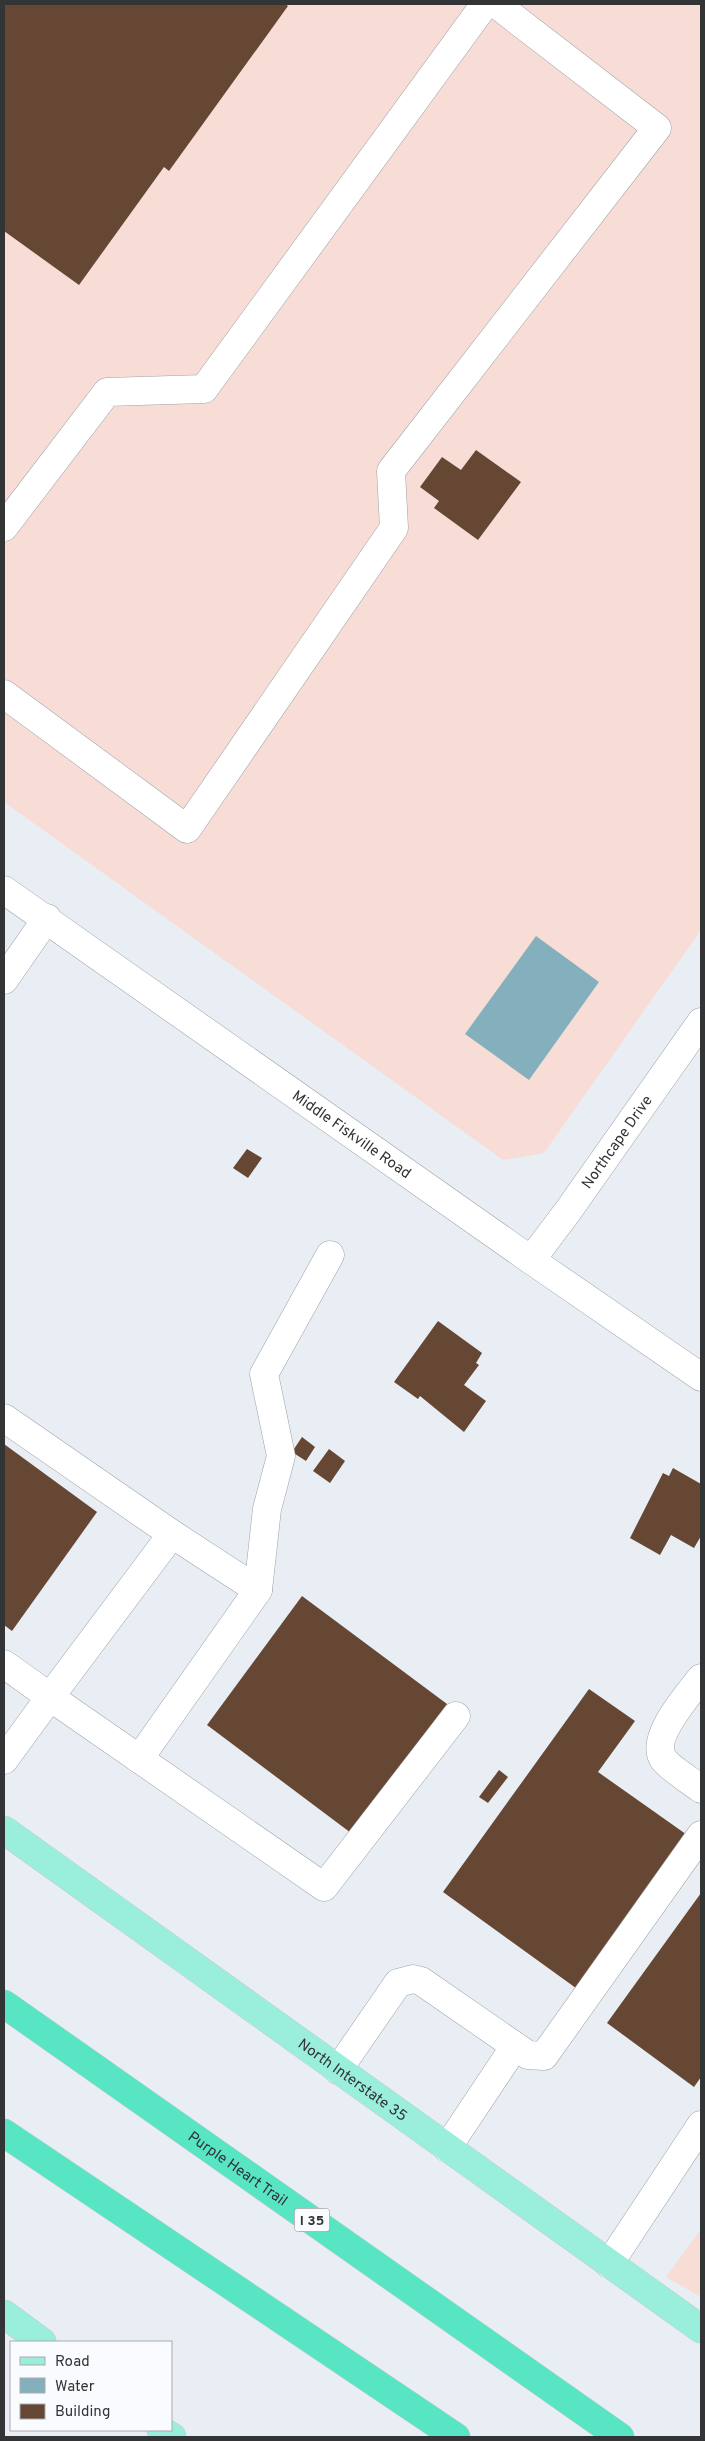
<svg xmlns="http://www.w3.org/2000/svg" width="705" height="2441" viewBox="0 0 705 2441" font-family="Overpass,sans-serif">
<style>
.commercial{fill:#f7ddd6}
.water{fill:#84b0be}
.building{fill:#654734}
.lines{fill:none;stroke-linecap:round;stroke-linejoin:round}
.minor-casing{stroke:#9da2a9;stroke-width:29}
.major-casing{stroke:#cacacb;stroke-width:29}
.highway-casing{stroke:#cacacb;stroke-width:29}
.minor{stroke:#fff;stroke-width:28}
.major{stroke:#9aefdc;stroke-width:28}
.highway{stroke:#57e5c4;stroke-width:28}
.labels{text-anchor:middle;stroke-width:5;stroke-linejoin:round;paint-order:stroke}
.shield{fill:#f9fbfe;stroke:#6e7072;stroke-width:1}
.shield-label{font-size:14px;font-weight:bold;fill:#323436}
.street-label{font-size:15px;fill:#323436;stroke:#f9fbfe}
</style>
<rect width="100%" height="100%" fill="#e9eef5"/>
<g class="commercial">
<path d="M4,4H701V930L544,1153L503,1160L4,802Z"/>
<path d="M701,2229V2297L666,2277Z"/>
</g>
<path class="water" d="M536,936L599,982L529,1080L465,1034Z"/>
<g class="building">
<path d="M4,4H285L288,6L169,171L164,167L79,285L4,231Z"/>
<path d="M476,450L521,482L478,540L434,508L439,501L420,487L442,457L461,470Z"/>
<path d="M247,1149L262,1158L248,1178L233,1168Z"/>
<path d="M438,1321L482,1353L476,1363L479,1365L464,1385L486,1401L464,1432L420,1396L418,1399L394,1382Z"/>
<path d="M302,1437L315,1447L306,1461L292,1452Z"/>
<path d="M4,1444L97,1512L12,1631L4,1625Z"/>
<path d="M329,1449L345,1461L330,1483L313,1471Z"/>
<path d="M673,1468L701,1484V1536L694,1548L671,1535L660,1555L630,1538L663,1473L669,1476Z"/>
<path d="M302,1596L447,1704L351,1833L207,1725Z"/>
<path d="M589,1689L635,1721L598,1772L690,1837L580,1991L443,1892Z"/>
<path d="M499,1770L508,1777L488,1803L479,1797Z"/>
<path d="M701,1893V2077L694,2087L607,2023Z"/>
</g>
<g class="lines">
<defs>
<g id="minor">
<path d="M4,527L107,392L204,389L485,4"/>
<path d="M4,694L187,829L394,528L391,471L657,128L496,4"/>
<path id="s1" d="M4,890L531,1260L701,1377"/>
<path d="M4,980L47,918"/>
<path id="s2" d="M531,1260L568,1211L701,1022"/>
<path d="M4,1418L172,1534"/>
<path d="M258,1590L267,1509L281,1456L264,1374L330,1255"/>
<path d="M4,1664L50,1697L172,1534L258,1590L139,1759"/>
<path d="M701,1678C689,1694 648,1739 664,1760C671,1769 691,1781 701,1789"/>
<path d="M4,1760L50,1697L324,1887L456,1716"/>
<path d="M338,2070L398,1983L413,1979L421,1981L528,2055L544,2056L701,1835"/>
<path d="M447,2148L515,2046"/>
<path d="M609,2264L701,2125"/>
</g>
<g id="major">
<path id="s3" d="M4,1830L701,2329"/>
<path d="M4,2314L42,2342"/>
<path d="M161,2430L172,2437"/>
</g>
<g id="highway">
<path id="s4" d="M4,2004L620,2437"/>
<path d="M4,2133L456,2437"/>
</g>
</defs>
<use href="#minor" class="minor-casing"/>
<use href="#major" class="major-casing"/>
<use href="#highway" class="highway-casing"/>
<use href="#minor" class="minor"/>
<use href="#major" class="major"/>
<use href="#highway" class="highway"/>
</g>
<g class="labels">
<rect class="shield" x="294.5" y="2208.5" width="35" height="23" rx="4"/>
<g class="shield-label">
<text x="312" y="2225">I 35</text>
</g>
<g class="street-label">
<text dy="5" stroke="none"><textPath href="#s1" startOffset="425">Middle Fiskville Road</textPath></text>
<text dy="5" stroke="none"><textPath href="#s2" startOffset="146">Northcape Drive</textPath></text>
<text dy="5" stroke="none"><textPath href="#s3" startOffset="429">North Interstate 35</textPath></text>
<text dy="5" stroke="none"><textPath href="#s4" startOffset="286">Purple Heart Trail</textPath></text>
</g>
</g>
<rect width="705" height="2441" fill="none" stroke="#323436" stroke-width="10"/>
<rect x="10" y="2341" width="162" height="90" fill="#f9fbfe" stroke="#a9abae"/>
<rect x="20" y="2357" width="25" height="8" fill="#9aefdc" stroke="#a9abae"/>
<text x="55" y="2366" font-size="15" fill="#323436">Road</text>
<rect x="20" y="2378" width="25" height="15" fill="#84b0be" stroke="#a9abae"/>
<text x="55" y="2391" font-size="15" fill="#323436">Water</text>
<rect x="20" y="2404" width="25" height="15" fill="#654734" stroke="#a9abae"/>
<text x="55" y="2416" font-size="15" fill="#323436">Building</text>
</svg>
